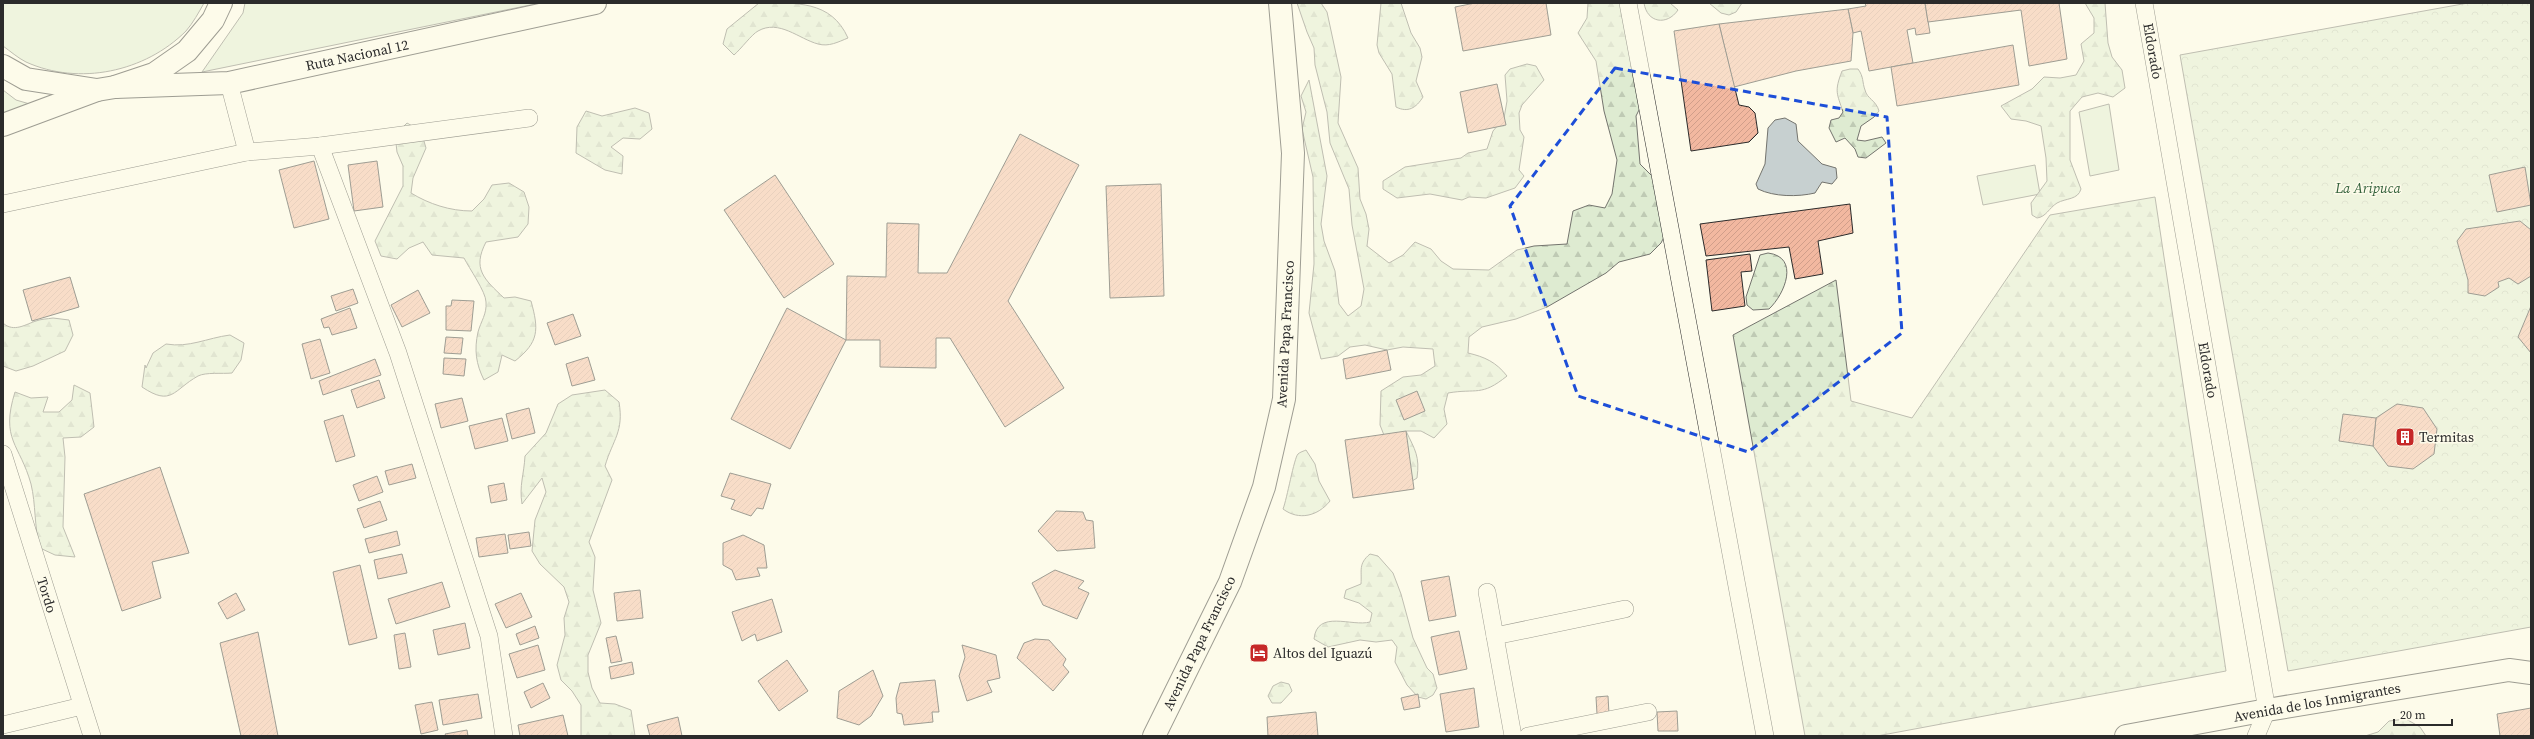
<svg xmlns="http://www.w3.org/2000/svg" width="2534" height="739" viewBox="0 0 2534 739" font-family="'Source Serif 4',serif">
<style>
.grass{fill:#deebd1;stroke:#74746e}
.forest{fill:url(#forest-firs);stroke:#74746e}
.park{fill:url(#park-crowns);stroke:#74746e}
.water{fill:#c7d0d0;stroke:#74746e}
.building{fill:url(#building-hatch);stroke:#2b2b2b}
.lines{fill:none;stroke-linecap:round;stroke-linejoin:round}
.street-casing{stroke:#2b2b2b;stroke-width:18}
.secondary-casing{stroke:#2b2b2b;stroke-width:24}
.highway-casing{stroke:#2b2b2b;stroke-width:24}
.street{stroke:#fdfbea;stroke-width:17}
.secondary{stroke:#fdfbea;stroke-width:22}
.highway{stroke:#fdfbea;stroke-width:22}
.marked{fill:none;stroke:#1d4ed8;stroke-width:3;stroke-dasharray:8 5;stroke-linejoin:round}
.labels{text-anchor:middle;stroke-width:3;stroke-linejoin:round;paint-order:stroke}
.street-label{font-size:14px;fill:#2b2b2b;stroke:#fdfbea}
.park-label{font-size:14px;font-style:italic;fill:#34623c;stroke:#fdfbea}
.poi-label{font-size:14px;fill:#2b2b2b;stroke:#fdfbea;text-anchor:start}
</style>
<defs>
<pattern id="forest-firs" width="22" height="20" patternUnits="userSpaceOnUse"><rect width="22" height="20" fill="#deebd1"/><path d="M5 1l3.5 6h-7zM16 11l3.5 6h-7z" fill="#bfcab4"/></pattern>
<pattern id="park-crowns" width="20" height="18" patternUnits="userSpaceOnUse"><rect width="20" height="18" fill="#deebd1"/><path d="M2 6a3 3 0 1 1 6 0M12 15a3 3 0 1 1 6 0" fill="none" stroke="#bfcab4"/></pattern>
<pattern id="building-hatch" width="6" height="6" patternUnits="userSpaceOnUse"><rect width="6" height="6" fill="#f2b8a0"/><path d="M-1 1l2-2M0 6l6-6M5 7l2-2" fill="none" stroke="#d09e8a"/></pattern>
</defs>
<rect width="100%" height="100%" fill="#fdfbea"/>
<g class="grass">
<path d="M3,3H204C199,12 193,23 186,31C145,72 79,86 26,62C18,58 10,51 3,46Z"/>
<path d="M245,3H540L202,72L243,13Z"/>
<path d="M3,90L16,100L47,109L3,121Z"/>
<path d="M2109,104L2119,170L2090,176L2079,112Z"/>
<path d="M2035,165L2040,194L1983,205L1977,176Z"/>
</g>
<g class="forest">
<path d="M759,3C796,3 831,0 848,38C838,42 829,47 818,44C799,39 779,19 758,31C752,34 741,49 734,55L723,44L727,29Z"/>
<path d="M1297,3H1321L1327,12L1341,77L1338,123L1358,168L1360,199L1366,214L1369,229L1367,246L1389,263L1403,255L1415,242L1431,249L1441,261L1453,269L1489,270L1517,250L1534,246L1567,244L1573,211L1589,205L1605,208L1612,194L1617,160L1604,111L1596,61L1578,33L1587,18L1588,3H1622L1643,102L1636,116L1640,164L1651,175L1665,182L1668,229L1661,243L1650,254L1619,262L1606,273L1547,307L1516,319L1482,327L1469,337L1468,353C1485,357 1496,362 1507,376C1481,397 1477,388 1448,393L1444,409L1447,424L1434,438L1421,431H1406C1415,450 1420,456 1417,478L1404,486L1380,425L1381,391L1403,377L1421,375L1435,366L1433,349L1403,347L1387,350L1365,345L1350,347L1338,356L1321,359L1309,313L1314,264L1313,177L1302,129L1306,112L1301,96L1309,80L1327,176L1321,224L1324,241L1335,271L1339,304L1348,316L1361,306L1364,289L1352,225L1349,189L1330,143L1327,112L1315,65L1314,48L1307,32Z"/>
<path d="M1381,3H1401L1411,33L1420,48L1422,57L1416,81L1423,97C1416,108 1408,113 1396,107L1392,74L1379,53L1377,45Z"/>
<path d="M1644,3H1670L1678,10C1667,26 1647,23 1644,3Z"/>
<path d="M1709,3H1742L1736,12L1729,15L1721,13Z"/>
<path d="M2085,3H2105L2108,43L2112,57L2122,70L2125,88L2113,97L2098,93L2082,97L2070,111V160L2081,189C2078,200 2066,198 2057,203C2049,208 2046,217 2037,218L2032,215L2031,203L2047,181L2046,158L2041,126L2026,121L2011,119L2001,106L2032,89L2044,77L2060,78L2076,75L2084,61L2081,44L2094,33V18Z"/>
<path d="M1527,64L1536,66L1544,80L1522,105L1519,113L1520,130L1524,137L1519,170L1524,176L1515,188L1486,198L1469,197L1462,200L1430,194L1397,198L1383,189V181L1405,167L1461,158L1468,153L1487,149L1493,131L1504,118L1507,101L1505,75L1510,69Z"/>
<path d="M1850,69H1858C1864,77 1862,82 1865,90C1867,99 1876,100 1879,111L1874,117L1861,126L1857,140L1865,141L1882,137L1886,143L1866,158L1858,157L1855,149L1845,138L1836,142L1829,128L1831,120L1839,118L1843,112C1837,93 1834,92 1842,71Z"/>
<path d="M635,108L649,113L652,129L640,139L623,138L611,147L623,156L622,174L605,170L576,153L577,127L586,111L602,116Z"/>
<path d="M407,123L421,131L426,148L413,178L411,193C429,204 450,211 472,211L484,199L492,185L509,183L524,192L529,207L528,224L518,237L486,242C472,269 484,279 504,298L515,297L531,301C539,330 539,342 515,361L502,355L498,372L484,380C476,364 474,350 478,332C481,321 487,314 486,302C486,292 469,268 464,258L432,255L423,242L409,248L397,259L381,256L375,241L403,186V166L397,152L395,135Z"/>
<path d="M2155,197L2226,671L1877,736H1805L1733,335L1836,280L1851,401L1912,418L2050,215Z"/>
<path d="M1768,253C1800,257 1785,294 1769,309L1753,310L1747,305L1746,297L1760,255Z"/>
<path d="M53,318L69,320L73,335L65,351L33,366L16,371L3,366V323C14,333 26,324 36,321C41,319 47,319 53,318Z"/>
<path d="M230,335L244,343L241,360L232,373C222,374 206,372 198,376C173,390 172,407 142,387L145,365L146,368L153,353L166,344C189,348 207,338 230,335Z"/>
<path d="M74,385L90,393L94,427L81,437L63,438L65,457L63,527L75,557L55,555L40,548C34,527 36,504 31,484C20,444 0,440 15,392L31,398L48,397L43,412H59L72,400Z"/>
<path d="M605,390L619,402C624,432 613,439 605,466L612,480L589,542L595,557L593,590L601,623L588,655V672L592,688L600,703L615,704L631,710L635,736H581V705L572,691L561,680L557,665L565,635L564,618L569,602L564,587L540,564L532,551L535,520L546,492L542,478L522,504C519,485 524,475 525,456L546,433L558,404L572,395Z"/>
<path d="M1306,450L1315,464L1319,481L1330,501C1318,516 1299,521 1283,509C1287,499 1294,458 1298,454C1300,452 1304,451 1306,450Z"/>
<path d="M1370,554L1378,556L1393,573L1401,594L1413,638L1427,668L1433,674L1437,688L1433,695L1426,699L1418,697L1407,685L1395,662L1397,647L1392,640L1376,642L1360,640L1328,647L1314,639C1317,609 1352,627 1370,622L1372,613L1359,603L1344,598L1346,590L1361,584C1362,570 1358,564 1370,554Z"/>
<path d="M1281,682L1289,684L1292,691L1281,703H1272L1268,696L1273,686Z"/>
<path d="M2406,719L2420,727L2426,736H2365L2378,732L2389,721Z"/>
</g>
<path class="park" d="M2468,3H2531V627L2288,671L2180,55Z"/>
<path class="water" d="M1785,118L1796,124L1798,141L1822,164L1836,168L1837,178L1832,184L1822,182L1815,193C1798,197 1774,197 1758,189L1756,184L1765,164L1768,128L1775,120Z"/>
<g class="building">
<path d="M1475,3H1546L1551,35L1463,51L1455,7Z"/>
<path d="M1865,3H1925L1930,33L1916,35L1915,28L1907,30L1913,63L1869,71L1861,31L1853,33L1848,9L1866,6Z"/>
<path d="M1925,3H2059L2067,59L2029,66L2021,10L1928,22Z"/>
<path d="M1848,9L1853,33L1851,61L1796,71L1734,87L1719,24Z"/>
<path d="M1719,24L1739,105L1749,107L1755,113L1758,133L1749,142L1691,151L1674,31Z"/>
<path d="M2013,45L2019,85L1897,106L1891,67Z"/>
<path d="M1497,84L1506,125L1468,133L1460,92Z"/>
<path d="M1020,134L1079,165L1008,301L1064,388L1005,427L950,338H936V368L880,367V340H846L847,276L886,277L887,223L919,224L918,273H947Z"/>
<path d="M314,161L329,219L294,228L279,170Z"/>
<path d="M377,161L383,207L354,211L348,165Z"/>
<path d="M2525,167L2531,205L2497,212L2489,175Z"/>
<path d="M775,175L834,264L784,298L724,210Z"/>
<path d="M1161,184L1164,296L1110,298L1106,186Z"/>
<path d="M1850,204L1853,233L1818,241L1823,274L1795,279L1789,247L1706,256L1700,224Z"/>
<path d="M2520,221L2531,230V276L2518,284L2509,278L2498,282L2499,287L2485,296L2468,293V280L2457,241L2466,229Z"/>
<path d="M1750,254L1752,271L1741,272L1745,306L1712,311L1706,260Z"/>
<path d="M70,277L79,307L32,321L23,290Z"/>
<path d="M353,289L358,303L336,311L331,296Z"/>
<path d="M418,290L430,313L402,327L391,305Z"/>
<path d="M452,300L474,301L471,331L446,330V306H451Z"/>
<path d="M2531,306V353L2518,337Z"/>
<path d="M350,308L357,328L332,335L329,327L324,328L321,319Z"/>
<path d="M787,308L846,340L790,449L731,419Z"/>
<path d="M573,314L581,336L555,345L547,323Z"/>
<path d="M446,337L463,338L461,354L444,353Z"/>
<path d="M320,339L330,373L311,379L302,344Z"/>
<path d="M1387,350L1391,370L1346,379L1343,359Z"/>
<path d="M588,357L595,380L572,386L566,364Z"/>
<path d="M444,358L466,359L464,376L443,374Z"/>
<path d="M375,359L381,375L323,395L319,381Z"/>
<path d="M379,380L385,398L357,408L351,390Z"/>
<path d="M1417,391L1425,411L1404,420L1396,400Z"/>
<path d="M462,398L468,421L441,428L435,404Z"/>
<path d="M2397,404L2423,408L2437,429L2434,454L2413,469L2388,466L2373,446L2376,418Z"/>
<path d="M529,408L535,433L512,439L506,414Z"/>
<path d="M2343,414L2376,418L2373,446L2339,441Z"/>
<path d="M343,415L355,456L336,462L324,421Z"/>
<path d="M502,418L508,441L475,449L469,426Z"/>
<path d="M1406,431L1414,489L1353,498L1345,440Z"/>
<path d="M412,464L416,478L389,485L385,471Z"/>
<path d="M160,467L189,553L152,562L161,598L122,611L84,494Z"/>
<path d="M730,473L771,484L763,509L757,508L751,516L731,509L735,500L721,496Z"/>
<path d="M377,476L383,492L359,501L353,485Z"/>
<path d="M504,483L507,500L491,503L488,486Z"/>
<path d="M380,501L387,520L364,528L357,509Z"/>
<path d="M1056,511L1083,512L1086,520L1093,521L1095,548L1057,551L1038,531Z"/>
<path d="M397,531L400,545L369,553L365,539Z"/>
<path d="M529,532L531,546L510,549L508,535Z"/>
<path d="M505,534L508,553L479,557L476,538Z"/>
<path d="M743,535L764,545L767,568H757L760,576L736,580L732,570L723,565V543Z"/>
<path d="M402,554L407,573L378,579L374,560Z"/>
<path d="M360,565L377,638L349,645L333,572Z"/>
<path d="M1055,570L1084,581L1078,588L1089,593L1077,619L1043,605L1032,583Z"/>
<path d="M1449,576L1456,616L1429,621L1421,581Z"/>
<path d="M442,582L450,607L396,624L388,599Z"/>
<path d="M640,590L643,618L617,621L614,593Z"/>
<path d="M236,593L245,610L227,619L218,603Z"/>
<path d="M521,593L532,617L506,628L495,604Z"/>
<path d="M772,599L782,632L757,641L755,634L742,641L732,612Z"/>
<path d="M465,623L470,648L438,655L433,630Z"/>
<path d="M535,626L539,638L520,645L516,634Z"/>
<path d="M1459,631L1467,669L1439,675L1431,637Z"/>
<path d="M258,632L278,736H241L220,643Z"/>
<path d="M405,633L411,667L399,669L394,635Z"/>
<path d="M616,636L622,661L611,663L606,638Z"/>
<path d="M1035,639L1049,640L1066,659L1063,665L1069,672L1053,691L1017,658L1024,643Z"/>
<path d="M538,645L545,670L517,678L509,654Z"/>
<path d="M962,645L996,655L1000,678L987,681L992,692L967,701L959,676L965,657Z"/>
<path d="M787,660L808,691L779,711L758,681Z"/>
<path d="M632,662L634,674L611,679L609,667Z"/>
<path d="M873,670L883,696L871,716L859,725L837,718L839,691Z"/>
<path d="M935,680L939,712H932L933,722L904,725L902,714L897,713L896,698L900,683Z"/>
<path d="M543,683L550,698L531,708L524,692Z"/>
<path d="M1474,688L1479,727L1446,732L1440,694Z"/>
<path d="M478,694L482,718L443,725L439,700Z"/>
<path d="M1418,694L1420,707L1404,710L1401,698Z"/>
<path d="M1608,696L1609,714H1597L1596,697Z"/>
<path d="M432,702L438,730L421,734L415,705Z"/>
<path d="M2531,708V736H2500L2497,714Z"/>
<path d="M1677,711L1678,731H1658L1657,712Z"/>
<path d="M1316,712L1318,736H1268L1267,717Z"/>
<path d="M563,715L568,736H520L518,725Z"/>
<path d="M678,717L682,736H650L647,725Z"/>
<path d="M467,730L468,736H446L445,734Z"/>
</g>
<g class="lines">
<defs>
<g id="street">
<path d="M1628,3L1765,736"/>
<path d="M2144,3L2267,710L2256,736"/>
<path d="M229,83L247,152"/>
<path d="M320,146L398,353L489,636L504,736"/>
<path d="M3,204L247,152L320,146L529,118"/>
<path d="M3,454L92,736"/>
<path d="M1487,592L1513,736"/>
<path d="M1495,636L1625,609"/>
<path d="M3,725L82,706"/>
<path d="M1528,736L1648,712"/>
</g>
<g id="secondary">
<path d="M3,125L97,90"/>
<path d="M1154,736L1230,582L1264,487L1284,399L1293,153L1280,3"/>
<path d="M2126,736L2267,710L2509,670L2531,673"/>
</g>
<g id="highway">
<path d="M3,66L26,79L97,90L115,87L154,74L187,51L213,20L221,3"/>
<path d="M115,87L229,83L595,3"/>
</g>
</defs>
<use href="#street" class="street-casing"/>
<use href="#secondary" class="secondary-casing"/>
<use href="#highway" class="highway-casing"/>
<use href="#street" class="street"/>
<use href="#secondary" class="secondary"/>
<use href="#highway" class="highway"/>
</g>
<path d="M0 0H2534V739H0ZM1615,68L1887,117L1902,333L1748,452L1578,396L1510,206Z" fill="#fdfbea" fill-opacity=".55" fill-rule="evenodd"/>
<path class="marked" d="M1615,68L1887,117L1902,333L1748,452L1578,396L1510,206Z"/>
<defs>
<symbol id="building-square" viewBox="-11 -11 22 22"><rect x="-9" y="-9" width="18" height="18" rx="4" fill="#c62828" stroke="#fdfbea"/><path d="M-4-6H4V6H1V3H-1V6H-4ZM-2.5-4.3h1.7v1.8h-1.7ZM.8-4.3h1.7v1.8H.8ZM-2.5-1h1.7V.8h-1.7ZM.8-1h1.7V.8H.8Z" fill="#fff"/></symbol>
<symbol id="hotel-square" viewBox="-11 -11 22 22"><rect x="-9" y="-9" width="18" height="18" rx="4" fill="#c62828" stroke="#fdfbea"/><path d="M-6-4.5h1.5V1H6V5H4.5V3h-9V5H-6ZM-4 0a1.8 1.8 0 1 1 3.6 0ZM.5 0V-2.5h3Q6-2.5 6 0Z" fill="#fff"/></symbol>
</defs>
<g fill-rule="evenodd">
<use href="#building-square" x="2394" y="426" width="22" height="22"/>
<use href="#hotel-square" x="1248" y="642" width="22" height="22"/>
</g>
<g class="labels">
<g class="street-label">
<text transform="translate(2153 51) rotate(80)" y="5">Eldorado</text>
<text transform="translate(357 55) rotate(-12)" y="5">Ruta Nacional 12</text>
<text transform="translate(1285 334) rotate(-87)" y="5">Avenida Papa Francisco</text>
<text transform="translate(2208 370) rotate(80)" y="5">Eldorado</text>
<text transform="translate(47 595) rotate(73)" y="5">Tordo</text>
<text transform="translate(1199 643) rotate(-64)" y="5">Avenida Papa Francisco</text>
<text transform="translate(2317 702) rotate(-10)" y="5">Avenida de los Inmigrantes</text>
</g>
<g class="park-label">
<text x="2368" y="193">La Aripuca</text>
</g>
<g class="poi-label">
<text x="2419" y="442">Termitas</text>
<text x="1273" y="658">Altos del Iguazú</text>
</g>
</g>
<rect width="2534" height="739" fill="none" stroke="#2b2b2b" stroke-width="8"/>
<path d="M2394 719v6h58v-6" fill="none" stroke="#2b2b2b" stroke-width="2"/>
<text x="2400" y="719" font-size="12" fill="#2b2b2b" stroke="#fdfbea" stroke-width="3" paint-order="stroke">20 m</text>
</svg>
